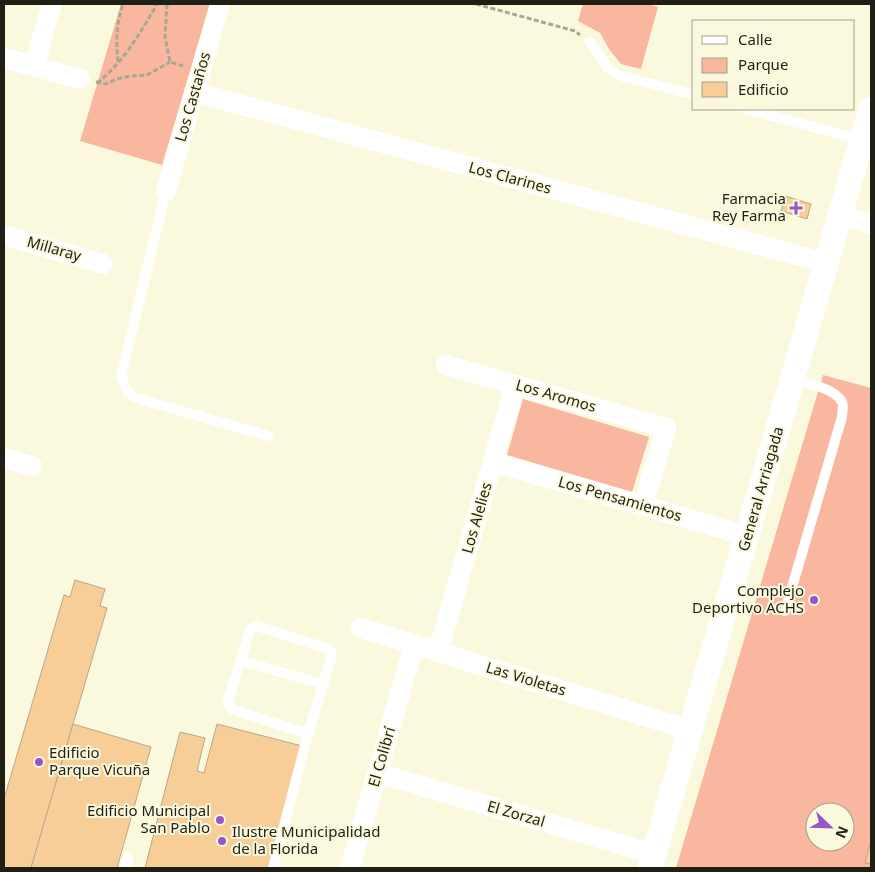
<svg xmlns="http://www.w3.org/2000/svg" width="875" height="872" viewBox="0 0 875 872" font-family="'Noto Sans',sans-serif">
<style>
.green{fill:#f8b79e;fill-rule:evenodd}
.building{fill:#f8ce98;stroke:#b7a691}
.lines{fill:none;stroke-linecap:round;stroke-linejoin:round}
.path{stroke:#a8a793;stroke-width:3;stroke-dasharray:5 2.5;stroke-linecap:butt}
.service{stroke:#fff;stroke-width:10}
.minor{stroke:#fff;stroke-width:20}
.tertiary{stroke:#fff;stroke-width:25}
.poi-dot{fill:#9755ca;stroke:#faf9de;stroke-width:2}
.labels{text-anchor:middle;stroke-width:4;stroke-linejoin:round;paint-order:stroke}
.street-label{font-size:15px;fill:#201f16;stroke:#faf9de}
.poi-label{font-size:15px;fill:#201f16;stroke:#faf9de;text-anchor:end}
</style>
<rect width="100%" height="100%" fill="#faf9de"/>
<g class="green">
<path d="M121,4H210L162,165L80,141Z"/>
<path d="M583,4H648L658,7L641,69L621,64L609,49L600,33L578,21Z"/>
<path d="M823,375L871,388V868H676ZM815,812H845V842H815Z"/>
<path d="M523,399L649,437L632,492L507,455Z"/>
</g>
<g class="building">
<path d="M785,196L811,204L807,219L781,211Z"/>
<path d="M75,580L105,589L100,606L107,608L31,868H4V799L64,595L70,597Z"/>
<path d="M73,724L151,747L117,868H31Z"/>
<path d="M217,724L302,746L271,868H145L180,732L205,738L197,771L204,773Z"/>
<path d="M871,840V864L865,863Z"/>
</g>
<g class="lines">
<g class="path">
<path d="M167,4L165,37L170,62L183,66"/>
<path d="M476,4L575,31L580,35"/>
<path d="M118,62C116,39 116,25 123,4"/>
<path d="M96,82L106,84L117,79L130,76L147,75L170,62"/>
<path d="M97,83C123,63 141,32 157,4"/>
</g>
<g class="service">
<path d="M590,42L608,68L618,75L694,95"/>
<path d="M746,109L862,140"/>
<path d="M166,191L121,376L126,389L133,397L268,436"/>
<path d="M785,611L842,417C842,412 844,406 842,402C835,388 806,383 792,380"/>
<path d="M256,626L326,648L331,652V658L308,734L232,709L229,706L228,701L250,630Z"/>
<path d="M241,661L323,684"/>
<path d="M125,868L128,858"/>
<path d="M273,868L308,734"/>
</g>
<g class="minor">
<path d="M4,58L80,79"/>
<path d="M34,66L52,4"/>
<path d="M194,92L826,263"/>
<path d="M166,191L220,4"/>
<path d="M840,215L871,224"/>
<path d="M4,235L103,264"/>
<path d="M446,365L666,428L643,506"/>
<path d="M4,458L32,466"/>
<path d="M493,462L747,536"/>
<path d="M361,628L690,730"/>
<path d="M438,652L515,385"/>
<path d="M377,773L654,854"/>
<path d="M350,868L414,645"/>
</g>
<path class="tertiary" d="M650,868L871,109"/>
</g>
<g class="poi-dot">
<path d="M793.5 200.5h5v5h5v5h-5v5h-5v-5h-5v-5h5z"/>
<circle cx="814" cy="600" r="5"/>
<circle cx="39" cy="762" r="5"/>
<circle cx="220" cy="820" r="5"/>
<circle cx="222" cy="841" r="5"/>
</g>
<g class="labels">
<g class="street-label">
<text transform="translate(193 97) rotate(-74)" y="5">Los Castaños</text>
<text transform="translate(510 178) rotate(15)" y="5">Los Clarines</text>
<text transform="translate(54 249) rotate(16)" y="5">Millaray</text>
<text transform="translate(556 396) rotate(16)" y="5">Los Aromos</text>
<text transform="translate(761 489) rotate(-74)" y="5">General Arriagada</text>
<text transform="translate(620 499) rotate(16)" y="5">Los Pensamientos</text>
<text transform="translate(477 518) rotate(-74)" y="5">Los Alelies</text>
<text transform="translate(526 679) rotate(17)" y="5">Las Violetas</text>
<text transform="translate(382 757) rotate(-74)" y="5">El Colibrí</text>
<text transform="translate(516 814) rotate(16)" y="5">El Zorzal</text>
</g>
<g class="poi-label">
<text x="786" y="204">Farmacia<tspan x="786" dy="17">Rey Farma</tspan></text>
<text x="804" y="596">Complejo<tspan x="804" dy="17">Deportivo ACHS</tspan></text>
<text x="49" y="758" text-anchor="start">Edificio<tspan x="49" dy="17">Parque Vicuña</tspan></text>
<text x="210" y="816">Edificio Municipal<tspan x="210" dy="17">San Pablo</tspan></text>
<text x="232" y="837" text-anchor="start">Ilustre Municipalidad<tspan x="232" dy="17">de la Florida</tspan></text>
</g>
</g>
<rect width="875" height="872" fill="none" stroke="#201f16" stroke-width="10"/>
<rect x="692" y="20" width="162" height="90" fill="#faf9de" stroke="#a3a28e"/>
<rect x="702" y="36" width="25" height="8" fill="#ffffff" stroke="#a3a28e"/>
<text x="738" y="45" font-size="15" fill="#201f16">Calle</text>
<rect x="702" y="58" width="25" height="15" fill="#f8b79e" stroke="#a3a28e"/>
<text x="738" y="70" font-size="15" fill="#201f16">Parque</text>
<rect x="702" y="82" width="25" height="15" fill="#f8ce98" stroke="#a3a28e"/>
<text x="738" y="95" font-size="15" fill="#201f16">Edificio</text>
<g transform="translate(830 827) rotate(113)"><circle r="24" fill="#faf9de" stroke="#a3a28e"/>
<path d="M0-4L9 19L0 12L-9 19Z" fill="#9755ca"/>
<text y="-8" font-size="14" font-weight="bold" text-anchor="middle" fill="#201f16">N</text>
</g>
</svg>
